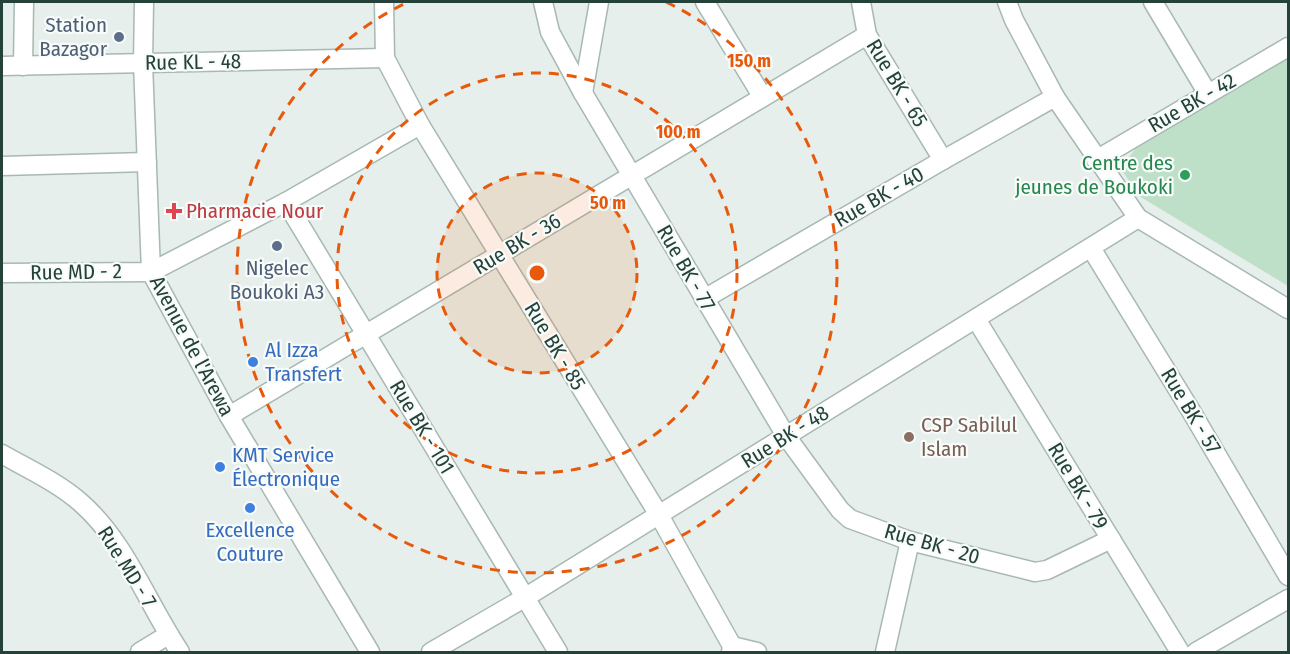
<svg xmlns="http://www.w3.org/2000/svg" width="1290" height="654" viewBox="0 0 1290 654" font-family="'Fira Sans Condensed',sans-serif">
<style>
.green{fill:#bfe0c8}
.lines{fill:none;stroke-linecap:round;stroke-linejoin:round}
.minor-casing{stroke:#a8b8b2;stroke-width:21}
.minor{stroke:#fff;stroke-width:18}
.ring{fill:none;stroke:#e8590c;stroke-width:3;stroke-dasharray:10 8}
.service-dot{fill:#5c6f8a;stroke:#f7fbf9;stroke-width:2}
.leisure-dot{fill:#2e9e5b;stroke:#f7fbf9;stroke-width:2}
.health-dot{fill:#e0444e;stroke:#f7fbf9;stroke-width:2}
.shop-dot{fill:#3f7fe0;stroke:#f7fbf9;stroke-width:2}
.education-dot{fill:#8d6e63;stroke:#f7fbf9;stroke-width:2}
.labels{text-anchor:middle;stroke-width:4.5;stroke-linejoin:round;paint-order:stroke}
.service-label{font-size:21px;fill:#4e5e75;stroke:#f7fbf9;text-anchor:end}
.street-label{font-size:21px;fill:#24423a;stroke:#f7fbf9}
.leisure-label{font-size:21px;fill:#27864d;stroke:#f7fbf9;text-anchor:end}
.health-label{font-size:21px;fill:#be3a42;stroke:#f7fbf9;text-anchor:start}
.shop-label{font-size:21px;fill:#366cbe;stroke:#f7fbf9;text-anchor:start}
.education-label{font-size:21px;fill:#785e54;stroke:#f7fbf9;text-anchor:start}
.centre{fill:#e8590c;stroke:#f7fbf9;stroke-width:3}
.ring-label{font-size:18px;text-anchor:middle;font-weight:bold;fill:#e8590c;stroke:#f7fbf9;stroke-width:4.5;stroke-linejoin:round;paint-order:stroke}
</style>
<rect width="100%" height="100%" fill="#e6efeb"/>
<path class="green" d="M1288,56V286L1139,196L1121,169L1135,149Z"/>
<g class="lines">
<defs>
<g id="minor">
<path d="M144,2L143,63L151,272L229,416L370,652"/>
<path d="M384,2L385,58L420,125L659,515L732,646L731,652"/>
<path d="M543,2L550,32L583,93L786,436L840,510L850,519L910,541L1035,572L1047,570L1111,539"/>
<path d="M705,2L762,96"/>
<path d="M861,2L867,35L943,160"/>
<path d="M1007,2L1014,20L1055,97L1138,218L1288,309"/>
<path d="M1153,2L1208,94"/>
<path d="M2,66L385,58"/>
<path d="M23,66L24,2"/>
<path d="M583,93L599,2"/>
<path d="M1096,160L1288,47"/>
<path d="M2,166L147,162"/>
<path d="M286,202L558,652"/>
<path d="M1091,248L1191,411L1288,576"/>
<path d="M2,273L151,272L286,202L420,125"/>
<path d="M704,299L943,160L1055,97"/>
<path d="M976,319L1180,652"/>
<path d="M229,416L867,35"/>
<path d="M2,454C28,469 57,482 80,502C126,542 147,603 180,652"/>
<path d="M732,646L757,652"/>
<path d="M140,652L168,635"/>
<path d="M431,652L526,597L1138,218"/>
<path d="M885,652L910,541"/>
<path d="M1196,652L1288,599"/>
</g>
</defs>
<use href="#minor" class="minor-casing"/>
<use href="#minor" class="minor"/>
</g>
<circle cx="537" cy="273" r="100" fill="#e8590c" fill-opacity=".12"/>
<g class="ring">
<circle cx="537" cy="273" r="100"/>
<circle cx="537" cy="273" r="200"/>
<path d="M666 2A300 300 0 1 1 408 2"/>
</g>
<g class="service-dot">
<circle cx="119" cy="37" r="6"/>
<circle cx="277" cy="246" r="6"/>
</g>
<circle class="leisure-dot" cx="1185" cy="175" r="6"/>
<path class="health-dot" d="M171 202h6v6h6v6h-6v6h-6v-6h-6v-6h6z"/>
<g class="shop-dot">
<circle cx="253" cy="362" r="6"/>
<circle cx="220" cy="467" r="6"/>
<circle cx="250" cy="508" r="6"/>
</g>
<circle class="education-dot" cx="909" cy="437" r="6"/>
<g class="labels">
<g class="service-label">
<text x="107" y="32">Station<tspan x="107" dy="24">Bazagor</tspan></text>
<text x="277" y="275" text-anchor="middle">Nigelec<tspan x="277" dy="24">Boukoki A3</tspan></text>
</g>
<g class="street-label">
<text transform="translate(193 62) rotate(-1)" y="7">Rue KL - 48</text>
<text transform="translate(897 83) rotate(59)" y="7">Rue BK - 65</text>
<text transform="translate(1192 103) rotate(-30)" y="7">Rue BK - 42</text>
<text transform="translate(879 197) rotate(-30)" y="7">Rue BK - 40</text>
<text transform="translate(517 244) rotate(-31)" y="7">Rue BK - 36</text>
<text transform="translate(686 268) rotate(60)" y="7">Rue BK - 77</text>
<text transform="translate(76 272) rotate(-1)" y="7">Rue MD - 2</text>
<text transform="translate(192 346) rotate(62)" y="7">Avenue de l'Arewa</text>
<text transform="translate(555 346) rotate(59)" y="7">Rue BK - 85</text>
<text transform="translate(1191 411) rotate(59)" y="7">Rue BK - 57</text>
<text transform="translate(422 427) rotate(59)" y="7">Rue BK - 101</text>
<text transform="translate(785 437) rotate(-32)" y="7">Rue BK - 48</text>
<text transform="translate(1078 486) rotate(59)" y="7">Rue BK - 79</text>
<text transform="translate(932 544) rotate(16)" y="7">Rue BK - 20</text>
<text transform="translate(127 567) rotate(58)" y="7">Rue MD - 7</text>
</g>
<g class="leisure-label">
<text x="1173" y="170">Centre des<tspan x="1173" dy="24">jeunes de Boukoki</tspan></text>
</g>
<g class="health-label">
<text x="186" y="218">Pharmacie Nour</text>
</g>
<g class="shop-label">
<text x="265" y="357">Al Izza<tspan x="265" dy="24">Transfert</tspan></text>
<text x="232" y="462">KMT Service<tspan x="232" dy="24">Électronique</tspan></text>
<text x="250" y="537" text-anchor="middle">Excellence<tspan x="250" dy="24">Couture</tspan></text>
</g>
<g class="education-label">
<text x="921" y="432">CSP Sabilul<tspan x="921" dy="24">Islam</tspan></text>
</g>
</g>
<circle cx="537" cy="273" r="9" class="centre"/>
<g class="ring-label">
<text x="749" y="67">150 m</text>
<text x="678" y="138">100 m</text>
<text x="608" y="209">50 m</text>
</g>
<rect width="1290" height="654" fill="none" stroke="#24423a" stroke-width="6"/>
</svg>
